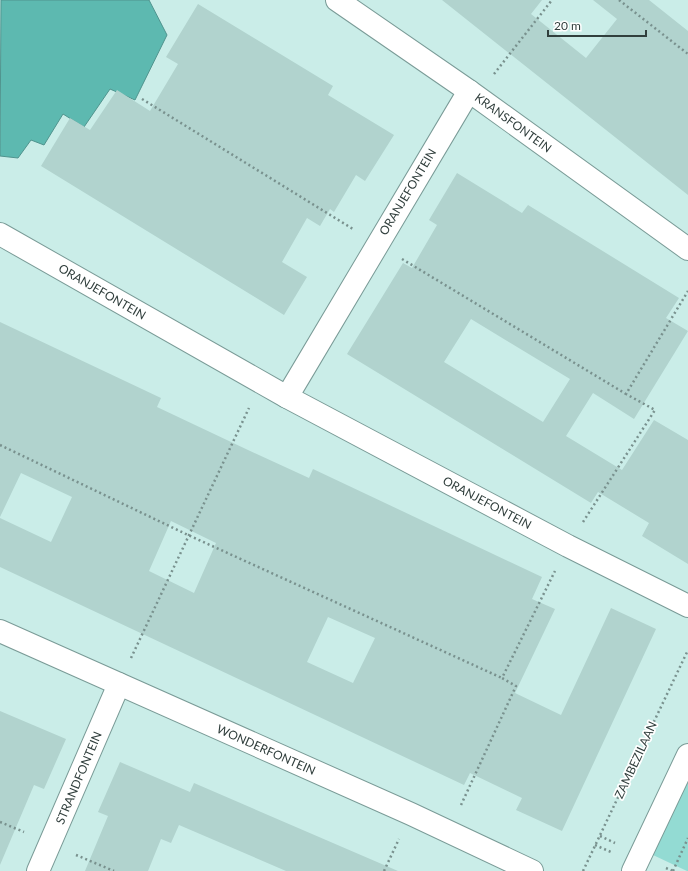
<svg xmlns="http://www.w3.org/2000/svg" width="688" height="871" viewBox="0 0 688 871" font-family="Lato,sans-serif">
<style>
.green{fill:#93dbd3}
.water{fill:#5db9b0;stroke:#50948e}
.building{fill:#b1d3ce;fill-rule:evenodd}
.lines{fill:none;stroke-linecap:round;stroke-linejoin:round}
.minor-casing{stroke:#7a9b97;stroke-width:24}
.path{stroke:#79918e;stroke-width:2.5;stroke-dasharray:2 3;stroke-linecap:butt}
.minor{stroke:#fff;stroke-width:22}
.labels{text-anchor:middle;stroke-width:3.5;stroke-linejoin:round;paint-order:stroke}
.street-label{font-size:12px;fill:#313f3d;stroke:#fff}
</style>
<rect width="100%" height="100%" fill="#caede8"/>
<path class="green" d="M688,781V871H687L653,855Z"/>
<path class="water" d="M1,0H149L167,35L135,100L110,89L84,127L63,114L44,145L31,140L18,158L0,156Z"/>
<g class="building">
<path d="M442,0H542L531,14L586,58L617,19L593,0H649L688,31V195Z"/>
<path d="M198,4L333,86L328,95L394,135L365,181L356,175L334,212L330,209L320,226L307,218L282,262L307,277L284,315L41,166L70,118L90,130L117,90L150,111L178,64L166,57Z"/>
<path d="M457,173L522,213L528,205L679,298L666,318L688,331L634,419L593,393L566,436L622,470L654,420L688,440V564L642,536L649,523L598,492L591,503L347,354L403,263L412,268L437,225L429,220ZM471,319L570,379L543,422L444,362Z"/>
<path d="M0,322L161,398L157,407L248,450L309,478L313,469L542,577L532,599L555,609L515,693L561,715L611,608L656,629L562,831L516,810L522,798L470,773L464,785L0,567V518L51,542L72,497L21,473L0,517ZM171,521L216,543L194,593L149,571ZM328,617L375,638L353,683L307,662Z"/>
<path d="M0,711L66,739L44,789L34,785L0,865Z"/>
<path d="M120,762L190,792L194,783L398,871H286L179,825L171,843L161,839L148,871H85L108,816L98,812Z"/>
</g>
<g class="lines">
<defs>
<g id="minor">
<path d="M337,0L469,91L688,249"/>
<path d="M0,234L287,397L568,546L688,606"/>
<path d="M287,397L469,91"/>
<path d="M0,631L411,814L532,871"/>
<path d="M38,871L119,684"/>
<path d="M633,871L688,755"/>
</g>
</defs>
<use href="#minor" class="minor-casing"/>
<g class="path">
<path d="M619,0L688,54"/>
<path d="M494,74L552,0"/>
<path d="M142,99L353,229"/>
<path d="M402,259L626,394"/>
<path d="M0,445L188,535L502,678"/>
<path d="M583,522L655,410L626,394L688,291"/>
<path d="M131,658L249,408"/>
<path d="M461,805L516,686L502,678L555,571"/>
<path d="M0,822L24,832"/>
<path d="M600,836L615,843"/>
<path d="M595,845L611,852"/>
<path d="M76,855L114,871"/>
<path d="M666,868L673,871"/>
<path d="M384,871L399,839"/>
<path d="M583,871L688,650"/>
<path d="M673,871L688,838"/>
</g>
<use href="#minor" class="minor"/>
</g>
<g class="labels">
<g class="street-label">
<text transform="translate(513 123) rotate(36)" y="4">KRANSFONTEIN</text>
<text transform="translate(408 192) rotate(-59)" y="4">ORANJEFONTEIN</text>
<text transform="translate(102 292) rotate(30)" y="4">ORANJEFONTEIN</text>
<text transform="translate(487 503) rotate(28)" y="4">ORANJEFONTEIN</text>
<text transform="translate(266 750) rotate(24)" y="4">WONDERFONTEIN</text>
<text transform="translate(636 760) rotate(-65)" y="4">ZAMBEZILAAN</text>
<text transform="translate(79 778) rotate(-67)" y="4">STRANDFONTEIN</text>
</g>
</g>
<path d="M548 30v6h98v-6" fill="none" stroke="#313f3d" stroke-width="2"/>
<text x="554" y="30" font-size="12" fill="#313f3d" stroke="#ffffff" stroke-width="3" paint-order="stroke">20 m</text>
</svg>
